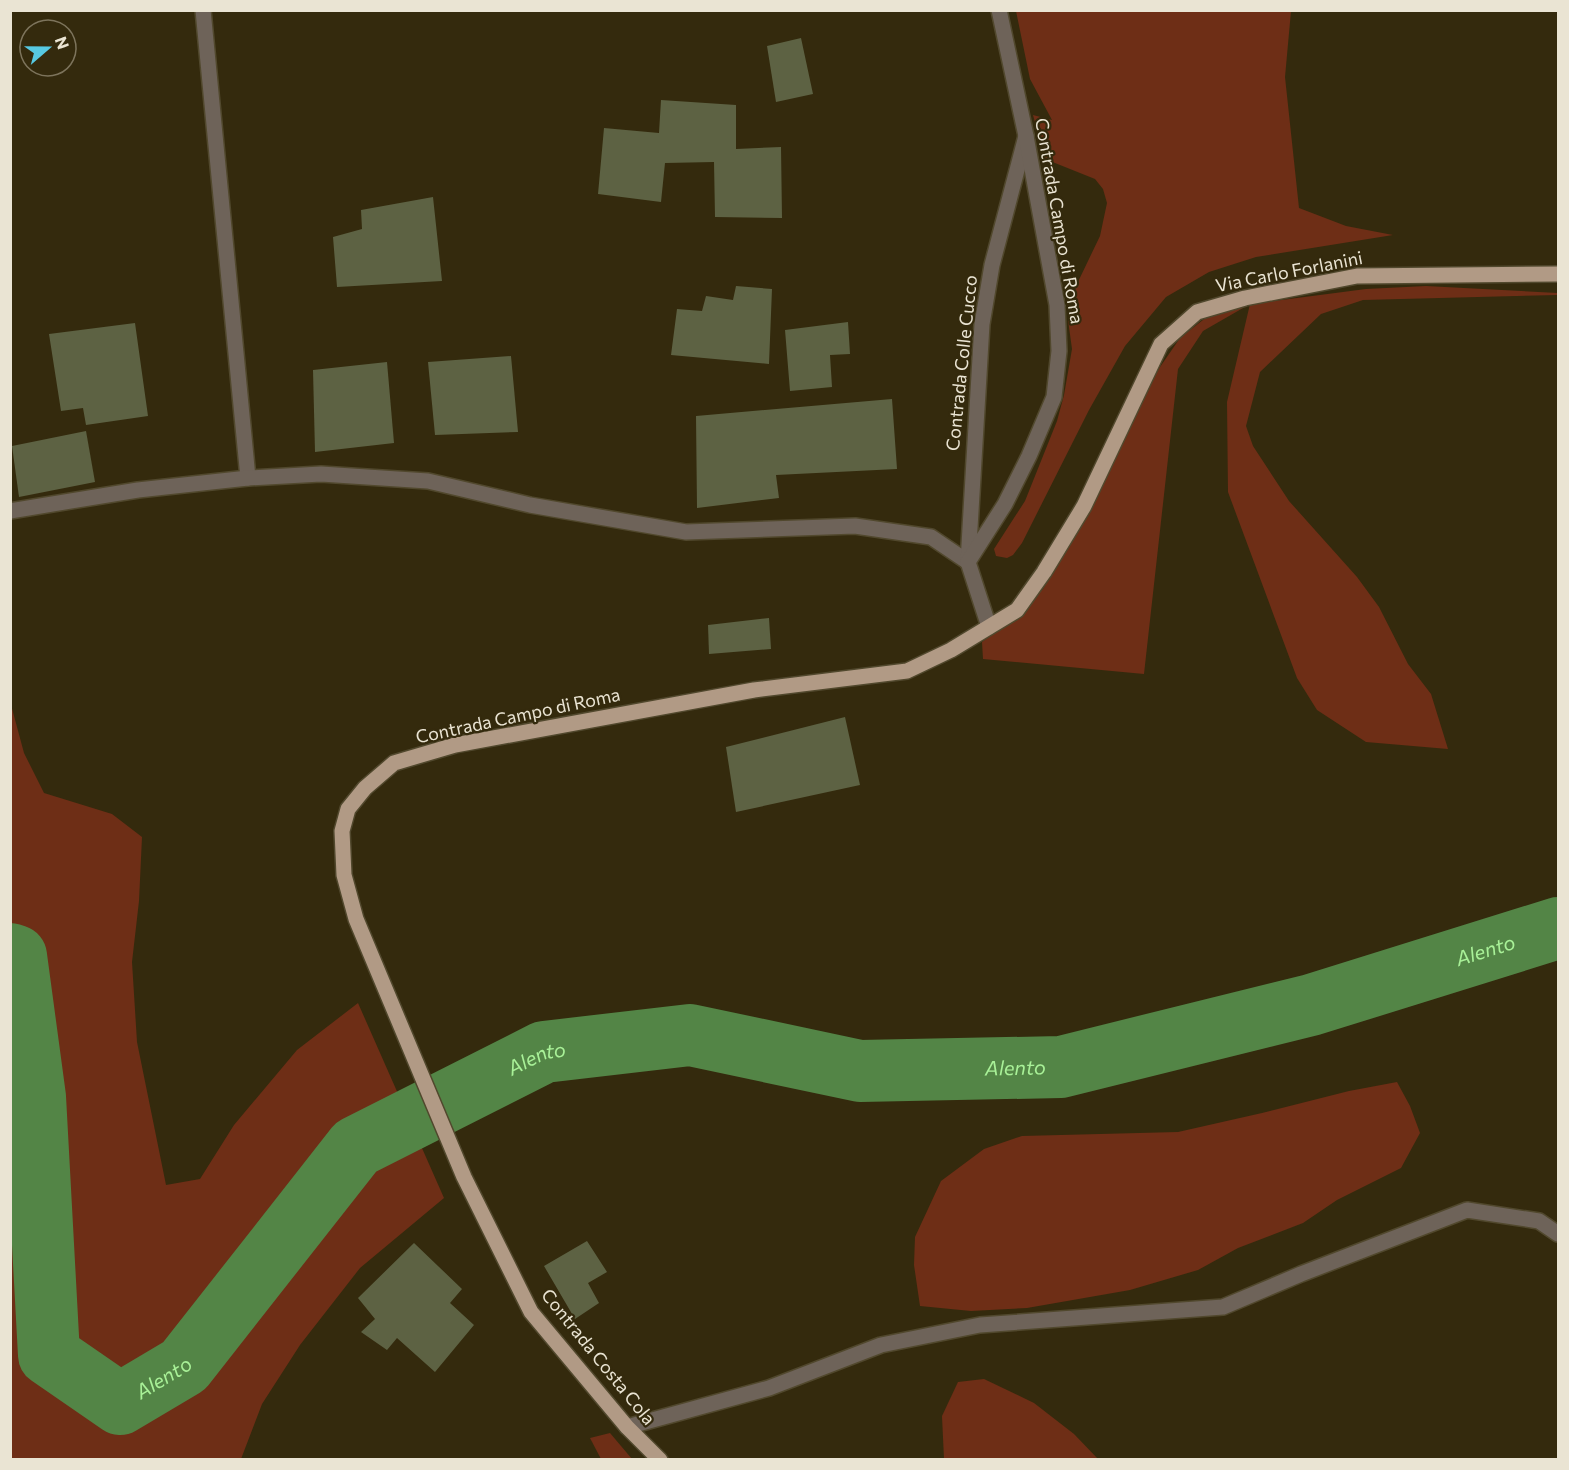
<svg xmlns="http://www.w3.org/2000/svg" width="1569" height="1470" viewBox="0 0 1569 1470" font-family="Commissioner,sans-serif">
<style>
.green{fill:#6e2e16}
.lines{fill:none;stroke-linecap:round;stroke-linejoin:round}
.river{stroke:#538546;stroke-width:62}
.building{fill:#5d6243}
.service-casing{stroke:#51482d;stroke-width:18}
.minor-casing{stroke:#51482d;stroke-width:18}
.tertiary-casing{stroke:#51482d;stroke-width:18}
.primary-casing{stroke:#51482d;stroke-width:18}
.service{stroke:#6e6359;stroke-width:15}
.minor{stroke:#6e6359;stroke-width:15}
.tertiary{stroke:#6e6359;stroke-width:15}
.primary{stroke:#b19a85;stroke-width:15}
.labels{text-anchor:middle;stroke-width:4.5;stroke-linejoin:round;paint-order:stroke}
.street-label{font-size:18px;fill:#eae4d3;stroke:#342a0d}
.water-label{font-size:20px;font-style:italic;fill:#a9f198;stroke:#342a0d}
</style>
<rect width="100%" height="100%" fill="#342a0d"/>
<g class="green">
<path d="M1016,11H1291L1285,77L1299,208L1346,226L1393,235L1256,257L1209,272L1166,297L1125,346L1089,410L1022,543L1013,555L1007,558L996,556L994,549L1025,501L1057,421L1064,395L1072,349L1068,320L1076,286L1100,236L1107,203L1103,189L1095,179L1045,159L1033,115L1052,120L1030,79Z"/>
<path d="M1426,286L1558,293V295L1363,300L1321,314L1260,372L1246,426L1253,446L1289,501L1357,577L1379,607L1408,664L1431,694L1448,749L1366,742L1317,710L1297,678L1228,492L1227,402L1250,304L1203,331L1178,369L1144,674L983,659L982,642L1016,616L1043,589L1066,550L1125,427L1160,367L1180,338L1208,316L1251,304L1366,289Z"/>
<path d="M10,701L24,753L44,793L112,814L142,837L139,901L132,962L137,1042L166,1185L200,1179L234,1125L297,1050L358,1003L444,1198L360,1268L300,1345L262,1404L241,1459H11Z"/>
<path d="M1397,1082L1410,1106L1420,1133L1401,1168L1337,1200L1303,1223L1238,1248L1198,1270L1130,1290L1027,1308L971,1311L920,1306L914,1265L915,1237L941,1181L984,1149L1022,1136L1178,1132L1262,1113L1349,1091Z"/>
<path d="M984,1379L1034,1403L1074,1434L1098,1459H944L942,1416L958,1382Z"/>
<path d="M610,1433L632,1459H601L590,1438Z"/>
</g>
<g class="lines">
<path class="river" id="s1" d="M10,954L16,956L35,1097L49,1355L120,1404L184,1366L356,1147L544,1052L690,1035L860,1071L1061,1067L1311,1005L1558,928"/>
</g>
<g class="building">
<path d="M801,38L813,94L776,102L767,46Z"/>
<path d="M661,100L736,105V149L781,147L782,218L715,217L714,162L665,163L661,202L598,194L604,128L659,133Z"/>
<path d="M433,197L442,281L337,287L333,237L362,229L361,210Z"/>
<path d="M736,286L772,289L769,364L671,355L677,309L702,311L706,296L733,300Z"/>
<path d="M848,322L850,354L830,355L832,387L790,391L785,330Z"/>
<path d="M135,323L148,416L86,425L83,408L61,411L49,334Z"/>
<path d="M511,356L518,432L435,435L428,362Z"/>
<path d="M387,362L394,443L315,452L313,370Z"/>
<path d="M892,399L897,469L776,475L779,498L697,508L696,416Z"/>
<path d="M86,431L95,482L19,497L12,446Z"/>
<path d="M769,618L771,649L709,654L708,625Z"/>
<path d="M845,717L860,785L736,812L726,747Z"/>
<path d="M587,1241L607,1272L588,1283L599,1303L575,1319L544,1266Z"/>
<path d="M414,1243L462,1289L450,1303L474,1325L435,1372L397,1338L387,1350L361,1332L375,1319L358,1298Z"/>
</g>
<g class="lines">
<defs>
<g id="service">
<path d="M203,10L248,478"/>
<path d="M627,1427L769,1388L881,1345L980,1325L1223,1307L1301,1274L1467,1210L1539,1221L1558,1234"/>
</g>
<g id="minor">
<path d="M10,511L138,490L248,478L321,474L428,481L530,505L686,532L855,526L931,537L968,562"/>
<path d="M968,562L982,324L992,265L1026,136"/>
</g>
<path id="tertiary" d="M989,627L968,562L1005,504L1029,456L1054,397L1059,351L1057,305L1026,136L999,10"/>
<path id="primary" d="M660,1460L627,1427L531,1312L464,1177L356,919L344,875L342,831L348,809L365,788L394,763L455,745L754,690L907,671L951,650L1017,610L1044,572L1084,506L1161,344L1197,312L1245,298L1357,276L1558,274"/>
</defs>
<use href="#service" class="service-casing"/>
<use href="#minor" class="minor-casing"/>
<use href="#tertiary" class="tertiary-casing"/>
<use href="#primary" class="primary-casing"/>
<use href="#service" class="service"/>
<use href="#minor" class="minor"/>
<use href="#tertiary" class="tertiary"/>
<use href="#primary" class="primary"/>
</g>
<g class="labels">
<g class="street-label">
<text transform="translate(1059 221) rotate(80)" y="6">Contrada Campo di Roma</text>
<text transform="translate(1289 272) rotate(-11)" y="6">Via Carlo Forlanini</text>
<text transform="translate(962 363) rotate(-84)" y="6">Contrada Colle Cucco</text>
<text transform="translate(518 716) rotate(-12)" y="6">Contrada Campo di Roma</text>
<text transform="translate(598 1357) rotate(51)" y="6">Contrada Costa Cola</text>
</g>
<g class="water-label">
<text dy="7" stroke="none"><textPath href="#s1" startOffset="2019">Alento</textPath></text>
<text dy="7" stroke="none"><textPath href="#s1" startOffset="1048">Alento</textPath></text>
<text dy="7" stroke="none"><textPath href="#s1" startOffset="1533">Alento</textPath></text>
<text dy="7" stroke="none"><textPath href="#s1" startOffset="544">Alento</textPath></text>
</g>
</g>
<rect width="1569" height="1470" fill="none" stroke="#eae4d3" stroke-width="24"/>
<g transform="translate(48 48) rotate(70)"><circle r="28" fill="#342a0d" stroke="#7d745c" stroke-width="1.5"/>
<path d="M0-4.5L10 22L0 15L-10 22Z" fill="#57c9e2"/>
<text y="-9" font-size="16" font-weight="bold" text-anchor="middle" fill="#eae4d3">N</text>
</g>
</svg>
